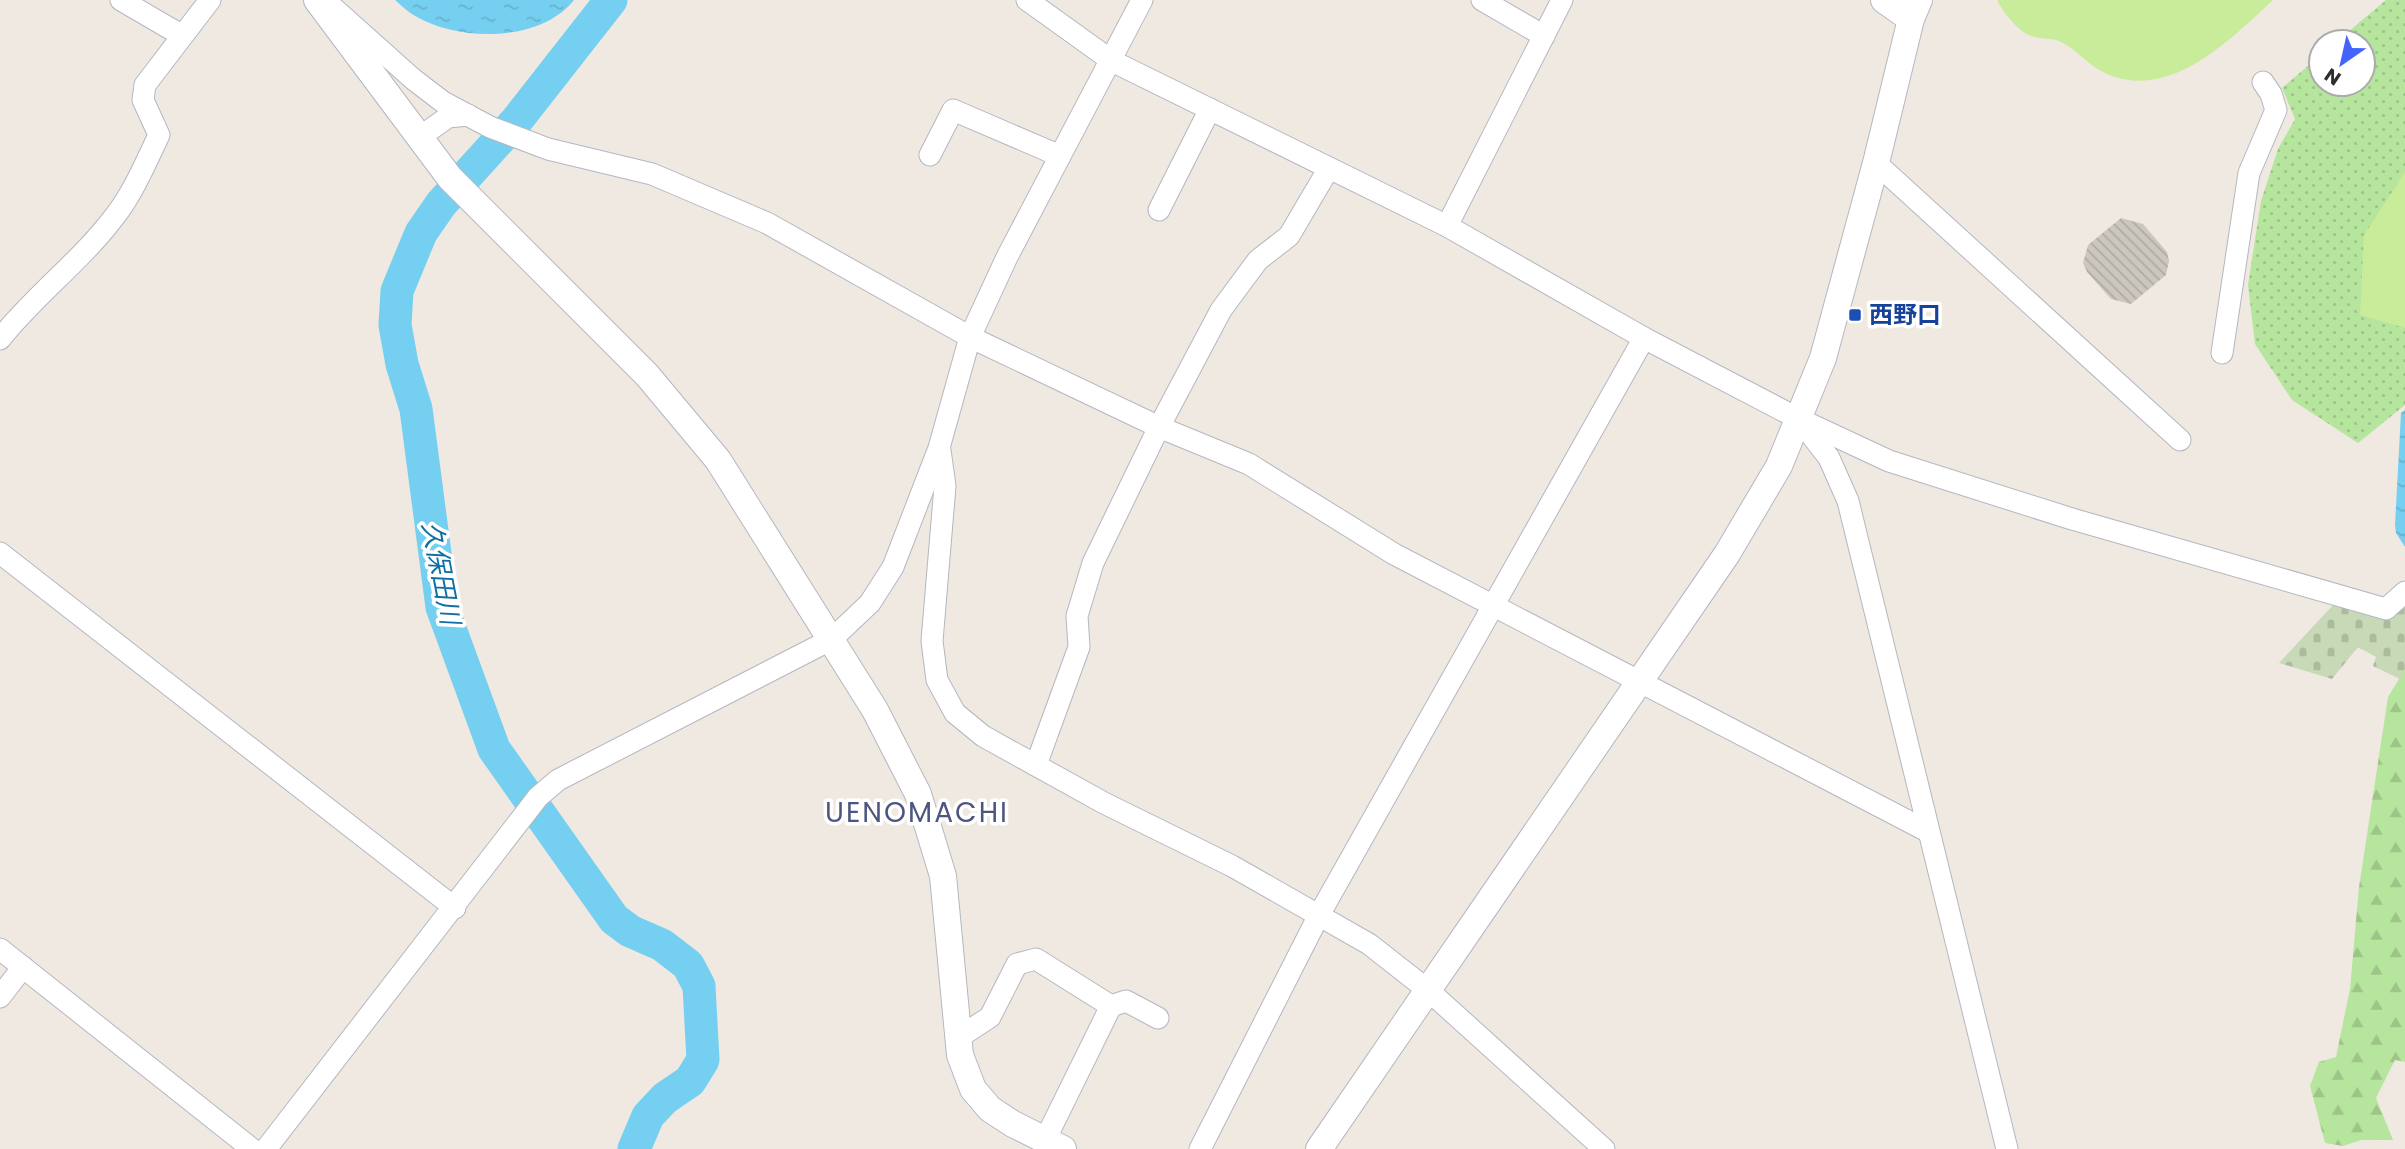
<svg xmlns="http://www.w3.org/2000/svg" width="2405" height="1149" viewBox="0 0 2405 1149" font-family="Poppins,'Noto Sans JP',sans-serif">
<style>
.forest{fill:url(#forest-firs)}
.cemetery{fill:url(#cemetery-stones)}
.park{fill:url(#park-dots)}
.pitch{fill:#c9ec9a}
.water{fill:url(#water-ripples)}
.lines{fill:none;stroke-linecap:round;stroke-linejoin:round}
.river{stroke:#75cff0;stroke-width:33}
.building{fill:url(#building-back-hatch)}
.minor-casing{stroke:#b4b7c1;stroke-width:23}
.tertiary-casing{stroke:#b4b7c1;stroke-width:28}
.minor{stroke:#fff;stroke-width:21}
.tertiary{stroke:#fff;stroke-width:26}
.transit-dot{fill:#1a4fb4;stroke:#fff;stroke-width:2.5}
.labels{text-anchor:middle;stroke-width:7;stroke-linejoin:round;paint-order:stroke}
.transit-label{font-size:24px;font-weight:bold;fill:#164399;stroke:#fff;text-anchor:start}
.water-label{font-size:26px;font-style:italic;fill:#0d6fa3;stroke:#fff}
.quarter-label{font-size:28px;letter-spacing:2px;fill:#4d5680;stroke:#fff}
</style>
<defs>
<pattern id="forest-firs" width="22" height="20" patternUnits="userSpaceOnUse" patternTransform="scale(1.75)"><rect width="22" height="20" fill="#b6e59e"/><path d="M5 1l3.5 6h-7zM16 11l3.5 6h-7z" fill="#9dc588"/></pattern>
<pattern id="cemetery-stones" width="16" height="16" patternUnits="userSpaceOnUse" patternTransform="scale(1.75)"><rect width="16" height="16" fill="#c8d9b8"/><path d="M2 7V4a2 2 0 0 1 4 0v3zM10 15v-3a2 2 0 0 1 4 0v3z" fill="#acbb9e"/></pattern>
<pattern id="park-dots" width="8" height="8" patternUnits="userSpaceOnUse" patternTransform="scale(1.75)"><rect width="8" height="8" fill="#b6e59e"/><path d="M2 2h.1M6 6h.1" fill="none" stroke="#9dc588" stroke-width="1.8" stroke-linecap="round"/></pattern>
<pattern id="water-ripples" width="26" height="14" patternUnits="userSpaceOnUse" patternTransform="scale(1.75)"><rect width="26" height="14" fill="#75cff0"/><path d="M2 4q2-2 4 0t4 0M15 11q2-2 4 0t4 0" fill="none" stroke="#66b2ce"/></pattern>
<pattern id="building-back-hatch" width="6" height="6" patternUnits="userSpaceOnUse" patternTransform="scale(1.75)"><rect width="6" height="6" fill="#cbc7bf"/><path d="M-1 5l2 2M0 0l6 6M5-1l2 2" fill="none" stroke="#afaba4"/></pattern>
</defs>
<rect width="100%" height="100%" fill="#efe9e1"/>
<path class="forest" d="M2405,669V1062L2395,1060L2376,1098L2393,1140H2361L2343,1146L2325,1143L2310,1086L2319,1062L2336,1057L2350,989L2359,887L2388,697Z"/>
<path class="cemetery" d="M2405,603V669L2400,679L2373,666L2376,657L2358,647L2332,679L2279,663L2334,604Z"/>
<path class="park" d="M2386,0H2405V405L2358,443L2292,400L2255,344L2248,285L2261,201L2278,149L2295,119L2282,88L2321,55V84H2363V42H2336Z"/>
<g class="pitch">
<path d="M1997,0H2273C2231,39 2169,103 2105,73C2089,66 2077,50 2061,42C2052,37 2039,40 2029,35C2017,30 2003,12 1997,0Z"/>
<path d="M2405,172V328L2360,315L2364,235Z"/>
</g>
<g class="water">
<path d="M395,0H574C541,42 461,42 417,17C409,13 402,6 395,0Z"/>
<path d="M2405,410V547L2396,533L2395,525L2401,413Z"/>
</g>
<g class="lines">
<path class="river" d="M611,0L517,120L441,204L421,233L397,291L395,325L402,364L416,409L442,607L494,749L614,919L630,931L662,945L688,965L699,986L703,1060L690,1081L665,1098L648,1116L634,1149"/>
</g>
<path class="building" d="M2121,218L2143,224L2167,252L2169,261L2166,275L2131,304L2111,299L2087,272L2083,263L2088,245Z"/>
<g class="lines">
<defs>
<g id="minor">
<path d="M121,0L181,35"/>
<path d="M1027,0L1112,61L1447,226L1644,338L1799,419L1889,461L2072,519L2386,609L2405,592"/>
<path d="M1482,0L1544,36"/>
<path d="M329,4L413,79L443,102L490,127L548,149L652,174L767,223L970,337L1159,427L1249,464L1394,554L1929,832"/>
<path d="M420,137L448,117L468,115"/>
<path d="M930,155L953,110L1060,156"/>
<path d="M1876,163L2180,440"/>
<path d="M1159,210L1210,109"/>
<path d="M1447,226L1562,0"/>
<path d="M0,339C35,295 81,261 115,216C133,193 146,162 159,135L143,100L145,85L210,0"/>
<path d="M2222,353L2249,173L2276,110L2271,94L2263,82"/>
<path d="M1802,423L1829,458L1848,501L2007,1149"/>
<path d="M940,450L945,486L932,641L937,680L955,713L983,736L1104,803L1232,866L1369,944L1429,991L1604,1149"/>
<path d="M0,553L455,908"/>
<path d="M1036,765L1079,647L1077,616L1093,563L1159,427L1221,310L1258,260L1289,236L1329,168"/>
<path d="M0,949L252,1149"/>
<path d="M0,997L23,967"/>
<path d="M958,1038L990,1017L1017,964L1036,959L1111,1006"/>
<path d="M1045,1140L1111,1006L1126,1001L1158,1018"/>
<path d="M266,1149L538,797L558,780L832,639L870,603L893,567L939,448L970,337L1007,257L1142,0"/>
<path d="M1200,1149L1319,915L1644,338"/>
</g>
<g id="tertiary">
<path d="M317,0L450,178L647,375L718,460L875,710L918,794L943,876L960,1055L973,1089L990,1109L1013,1124L1063,1149"/>
<path d="M1884,0L1911,19"/>
<path d="M1319,1149L1727,554L1779,466L1823,358L1876,163L1911,19L1919,0"/>
</g>
</defs>
<use href="#minor" class="minor-casing"/>
<use href="#tertiary" class="tertiary-casing"/>
<use href="#minor" class="minor"/>
<use href="#tertiary" class="tertiary"/>
</g>
<rect class="transit-dot" x="1848" y="308" width="14" height="14" rx="3.5"/>
<g class="labels">
<g class="transit-label">
<text x="1869" y="323">西野口</text>
</g>
<g class="water-label">
<text transform="translate(441 573) rotate(79)" y="9">久保田川</text>
</g>
<g class="quarter-label">
<text x="917" y="822">UENOMACHI</text>
</g>
</g>
<g transform="translate(2342 63) rotate(214)"><circle r="33" fill="#ffffff" stroke="#ababab" stroke-width="2"/>
<path d="M0-5L12 26L0 18L-12 26Z" fill="#4264fb"/>
<text y="-10" font-size="19" font-weight="bold" text-anchor="middle" fill="#2e2e2e">N</text>
</g>
</svg>
